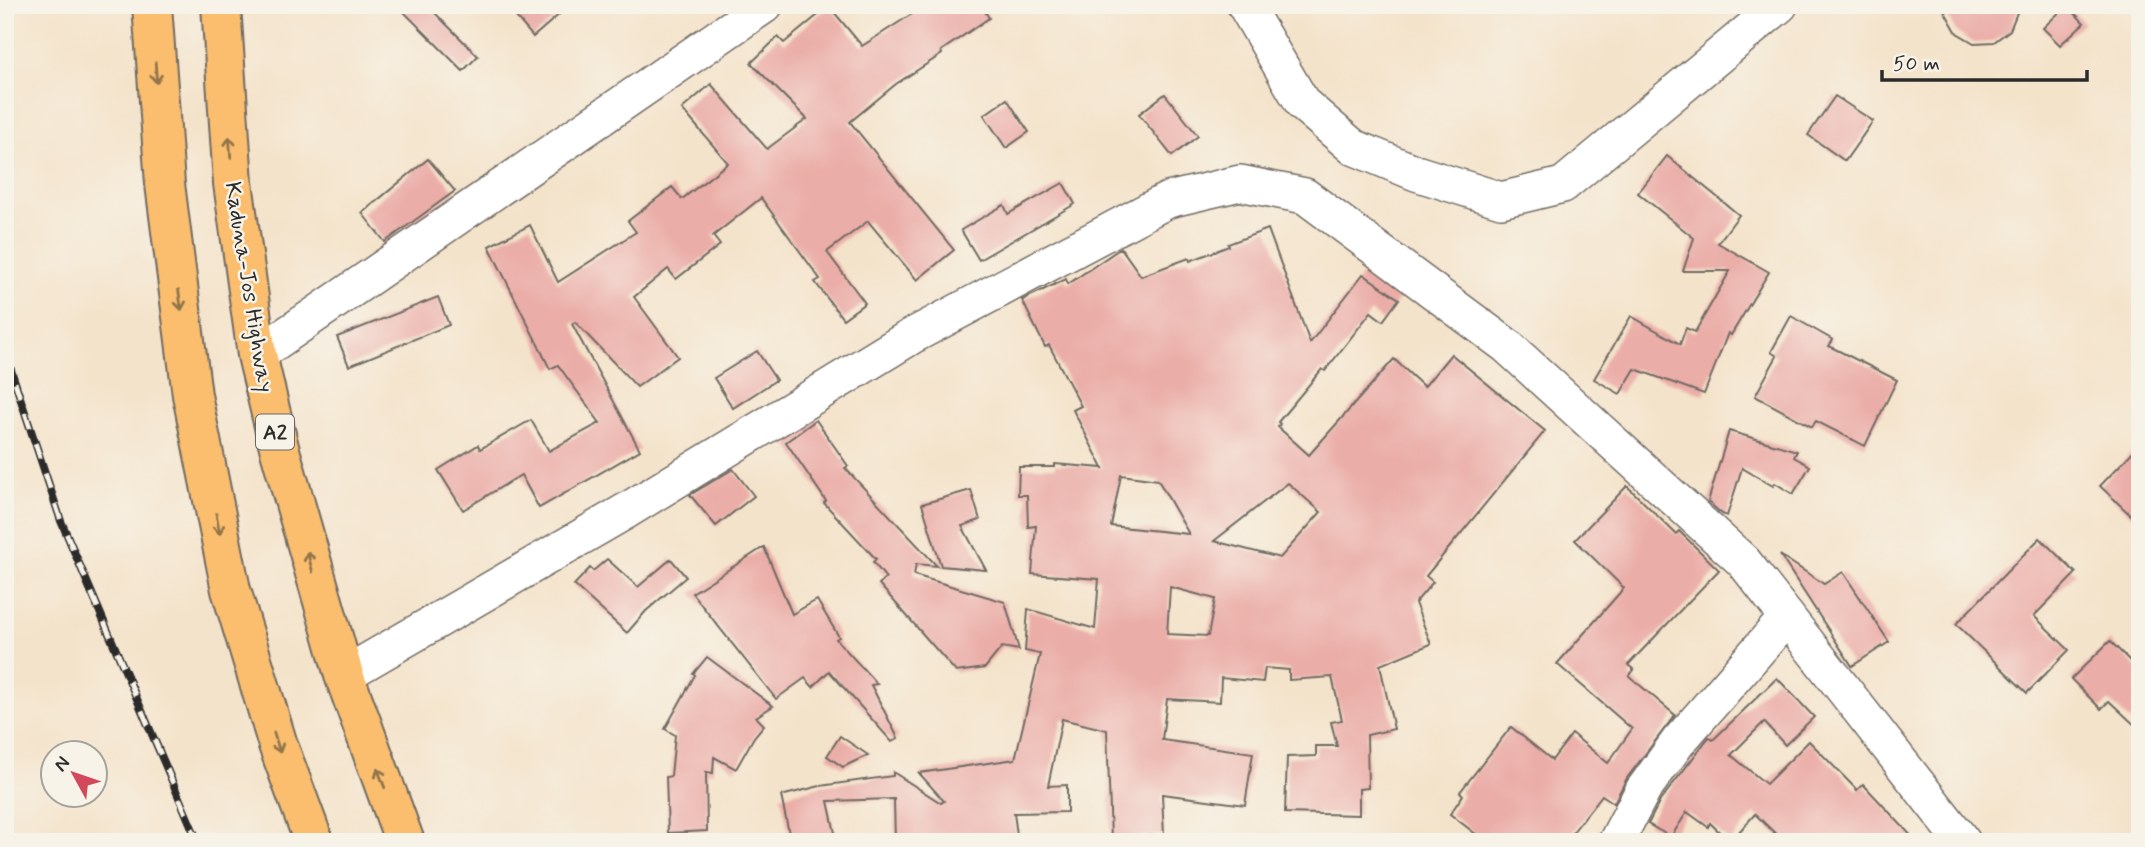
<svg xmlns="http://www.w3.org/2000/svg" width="2145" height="847" viewBox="0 0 2145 847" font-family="Mynerve,sans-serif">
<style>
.building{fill:#ebada8;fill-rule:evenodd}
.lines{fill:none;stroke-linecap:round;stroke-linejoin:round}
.minor-casing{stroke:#716b63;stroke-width:38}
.highway-casing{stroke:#716b63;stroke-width:42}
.minor{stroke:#fff;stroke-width:35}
.highway{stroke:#fabe6e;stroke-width:38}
.rail-casing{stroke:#2b2b2b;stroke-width:8}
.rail{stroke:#f7f3e8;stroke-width:5;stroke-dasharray:16;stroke-linecap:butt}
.oneway{stroke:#92744c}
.labels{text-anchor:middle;stroke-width:5;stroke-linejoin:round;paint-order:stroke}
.shield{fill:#f7f3e8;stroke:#686764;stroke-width:2}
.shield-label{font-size:21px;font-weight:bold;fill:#2b2b2b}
.street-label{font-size:23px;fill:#2b2b2b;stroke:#f7f3e8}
</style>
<rect width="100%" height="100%" fill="#f7f3e8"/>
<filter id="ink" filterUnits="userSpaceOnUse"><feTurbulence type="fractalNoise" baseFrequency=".0143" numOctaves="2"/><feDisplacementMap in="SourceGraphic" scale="14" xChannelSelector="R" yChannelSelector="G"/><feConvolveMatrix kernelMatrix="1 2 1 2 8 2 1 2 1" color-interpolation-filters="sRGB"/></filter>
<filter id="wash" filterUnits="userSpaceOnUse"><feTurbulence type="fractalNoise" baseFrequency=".00686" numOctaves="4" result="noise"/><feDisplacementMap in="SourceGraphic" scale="28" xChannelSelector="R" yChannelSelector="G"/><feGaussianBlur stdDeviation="1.57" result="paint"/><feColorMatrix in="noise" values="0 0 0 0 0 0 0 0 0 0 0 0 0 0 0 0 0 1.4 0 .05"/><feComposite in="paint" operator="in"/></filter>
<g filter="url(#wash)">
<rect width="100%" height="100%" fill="#f4e3cb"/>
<g id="blocks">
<g class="building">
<path d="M397,5H427L478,56L463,71Z"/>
<path d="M506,5H570L533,37Z"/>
<path d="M926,5H981L989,18L941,51L942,54L896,84L850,122L954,250L917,280L868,221L827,252L865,303L843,319L815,282L820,279L761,198L713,236L720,245L676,279L668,269L634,297L678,357L637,387L575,322L572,324L640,450L539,508L521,475L463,510L438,470L478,445L480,449L531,420L549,451L600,423L558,365L550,369L489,246L530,225L558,282L636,232L628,221L672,187L682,199L728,163L682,109L711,84L767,149L807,119L751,63L778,37L784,43L829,6L862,46Z"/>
<path d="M1941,5H2020L2010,30L1994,42L1974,43L1957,33Z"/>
<path d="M2067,5L2084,23L2060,45L2043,28Z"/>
<path d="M1165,94L1198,136L1172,156L1139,114Z"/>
<path d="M1835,96L1873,121L1845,161L1808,135Z"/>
<path d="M1007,99L1029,132L1006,148L984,115Z"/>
<path d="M1667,156L1739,215L1718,243L1769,272L1731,335L1728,333L1704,394L1635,369L1620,394L1594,379L1631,316L1680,344L1686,328L1695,332L1730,271H1683L1694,238L1638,193Z"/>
<path d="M428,159L455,191L385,242L362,213Z"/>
<path d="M1063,183L1075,204L979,260L961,230L1004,205L1008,214Z"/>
<path d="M1268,229L1310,343L1363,274L1399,299L1383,321L1371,312L1325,371L1322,369L1278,422L1280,424L1278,427L1309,455L1394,359L1424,387L1451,354L1545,431L1426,576L1433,582L1415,603L1431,644L1380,665L1394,729L1367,735L1368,788L1359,789V815L1285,813L1287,757L1316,756V746H1337L1331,722L1342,720L1332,677L1289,680V670L1265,668L1263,682L1221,678L1220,702L1167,699L1162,740L1253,753L1245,805L1162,794L1164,835L1111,838L1107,730L1062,719L1048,786L1067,785V812L1014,813L1018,842H895L894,799L828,801L837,842H791L781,796L820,786L893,776V772L941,803L944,801L919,773L1015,759L1040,654L1025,651L1028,609L1095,629L1099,579L1032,574L1036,526L1028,527L1027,495H1018L1019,467H1055V464L1103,468L1073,410L1081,406L1049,345L1045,347L1022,300L1066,279L1068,284L1121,248L1141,276L1189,258L1190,261L1229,246L1228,244ZM1121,475L1158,480L1189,534L1111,526ZM1288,483L1321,512L1280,558L1214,541ZM1170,587L1215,599L1208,636L1167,634Z"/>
<path d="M438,297L449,325L349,366L337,337Z"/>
<path d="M1791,316L1833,340L1829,346L1897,380L1865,446L1816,421L1812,427L1755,396L1777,356L1771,352Z"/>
<path d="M757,351L776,380L733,408L714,378Z"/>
<path d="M816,420L848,466L845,468L937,566L916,564L914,575L1005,602L1019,650L1002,647L985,668L956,672L879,584L886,578L873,562L876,559L824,503L826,501L786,442Z"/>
<path d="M1729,431L1797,451L1794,457L1810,466L1793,494L1775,483L1773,486L1742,468L1727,516L1722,514L1708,502Z"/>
<path d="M2140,444V524L2100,486Z"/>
<path d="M733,469L754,496L716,526L690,495Z"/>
<path d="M1627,486L1676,534L1679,531L1719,570L1628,665L1634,670L1629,676L1675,715L1627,778L1614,803L1602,795L1565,842H1486L1450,814L1463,795L1460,792L1511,727L1552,760L1572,734L1608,763L1632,729L1557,664L1624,588L1575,540Z"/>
<path d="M971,490L980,520L962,526L986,570L941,566L922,504Z"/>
<path d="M2040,538L2076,573L2034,616L2069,650L2027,693L1956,624Z"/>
<path d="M764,547L792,614L817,600L839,637L836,639L877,684L871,685L898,738L892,742L829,671L813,687L805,678L776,699L692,593Z"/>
<path d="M1780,555L1824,584L1843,572L1889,642L1852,666Z"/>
<path d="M607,559L638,587L671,559L686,577L646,611L627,633L574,585L590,568L593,571Z"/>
<path d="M2110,641L2140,671V730L2109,701L2101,709L2071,679Z"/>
<path d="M707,657L773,706L756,717L764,725L754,737L736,769L714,757L713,773L706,772L707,831L668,833L666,777L671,776L675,735L665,729L695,675L693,674Z"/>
<path d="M1777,678L1814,717L1785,745L1764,722L1731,755L1766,784L1809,741L1857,790L1863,784L1917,842H1784L1755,814L1730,842L1710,823L1708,827L1687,812L1671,837L1648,824L1660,801L1709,737L1713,740Z"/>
<path d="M840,736L868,755L843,767L827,756Z"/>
</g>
</g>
</g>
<g filter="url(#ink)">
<use href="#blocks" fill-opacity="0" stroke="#716b63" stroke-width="2"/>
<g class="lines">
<defs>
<g id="minor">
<path d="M1245,5L1303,104L1353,147L1416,173L1501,200L1563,185L1780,5"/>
<path d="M257,355L765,5"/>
<path d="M344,675L626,511L912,336L1168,200L1240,183L1305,196L1507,346L1744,562L1963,842"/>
<path d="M1616,842L1643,790L1678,742L1787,617"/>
</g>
<g id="highway">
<path d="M152,5L165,184L192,395L231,590L278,745L314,842"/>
<path d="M221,5L233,183L257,355L279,447L344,675L405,842"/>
</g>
</defs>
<use href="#minor" class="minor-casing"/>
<use href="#highway" class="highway-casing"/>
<use href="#minor" class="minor"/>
<use href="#highway" class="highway"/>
<defs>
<path id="rail" d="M5,352L61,521L198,842"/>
</defs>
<use href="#rail" class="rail-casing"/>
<use href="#rail" class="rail"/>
</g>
<defs><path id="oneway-shaft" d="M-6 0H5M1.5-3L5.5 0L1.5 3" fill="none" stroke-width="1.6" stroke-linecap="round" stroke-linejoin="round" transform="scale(1.75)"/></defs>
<g class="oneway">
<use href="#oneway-shaft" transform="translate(156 73) rotate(86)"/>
<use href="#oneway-shaft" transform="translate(230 147) rotate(-94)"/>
<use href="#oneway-shaft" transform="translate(180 300) rotate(82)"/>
<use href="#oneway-shaft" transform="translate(218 524) rotate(79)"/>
<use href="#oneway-shaft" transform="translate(310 562) rotate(-105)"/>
<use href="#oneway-shaft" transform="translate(277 743) rotate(72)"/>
<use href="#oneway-shaft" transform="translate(381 778) rotate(-111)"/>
</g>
</g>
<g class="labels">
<rect class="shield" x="256" y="414.5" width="38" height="35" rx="5"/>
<g class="shield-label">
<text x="275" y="439">A2</text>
</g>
<g class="street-label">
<text transform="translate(250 287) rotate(81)" y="8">Kaduna-Jos Highway</text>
</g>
</g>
<rect width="2145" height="847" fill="none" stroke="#f7f3e8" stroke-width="28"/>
<g transform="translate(74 774) rotate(310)"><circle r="33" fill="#f7f3e8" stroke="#a5a39c" stroke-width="2"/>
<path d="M0-5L12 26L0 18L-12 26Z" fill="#d1495b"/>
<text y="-10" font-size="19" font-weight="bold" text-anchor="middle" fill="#2b2b2b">N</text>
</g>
<path d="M1882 70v10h205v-10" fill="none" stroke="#2b2b2b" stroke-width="3.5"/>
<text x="1893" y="70" font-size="21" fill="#2b2b2b" stroke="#f7f3e8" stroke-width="5" paint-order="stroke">50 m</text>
</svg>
